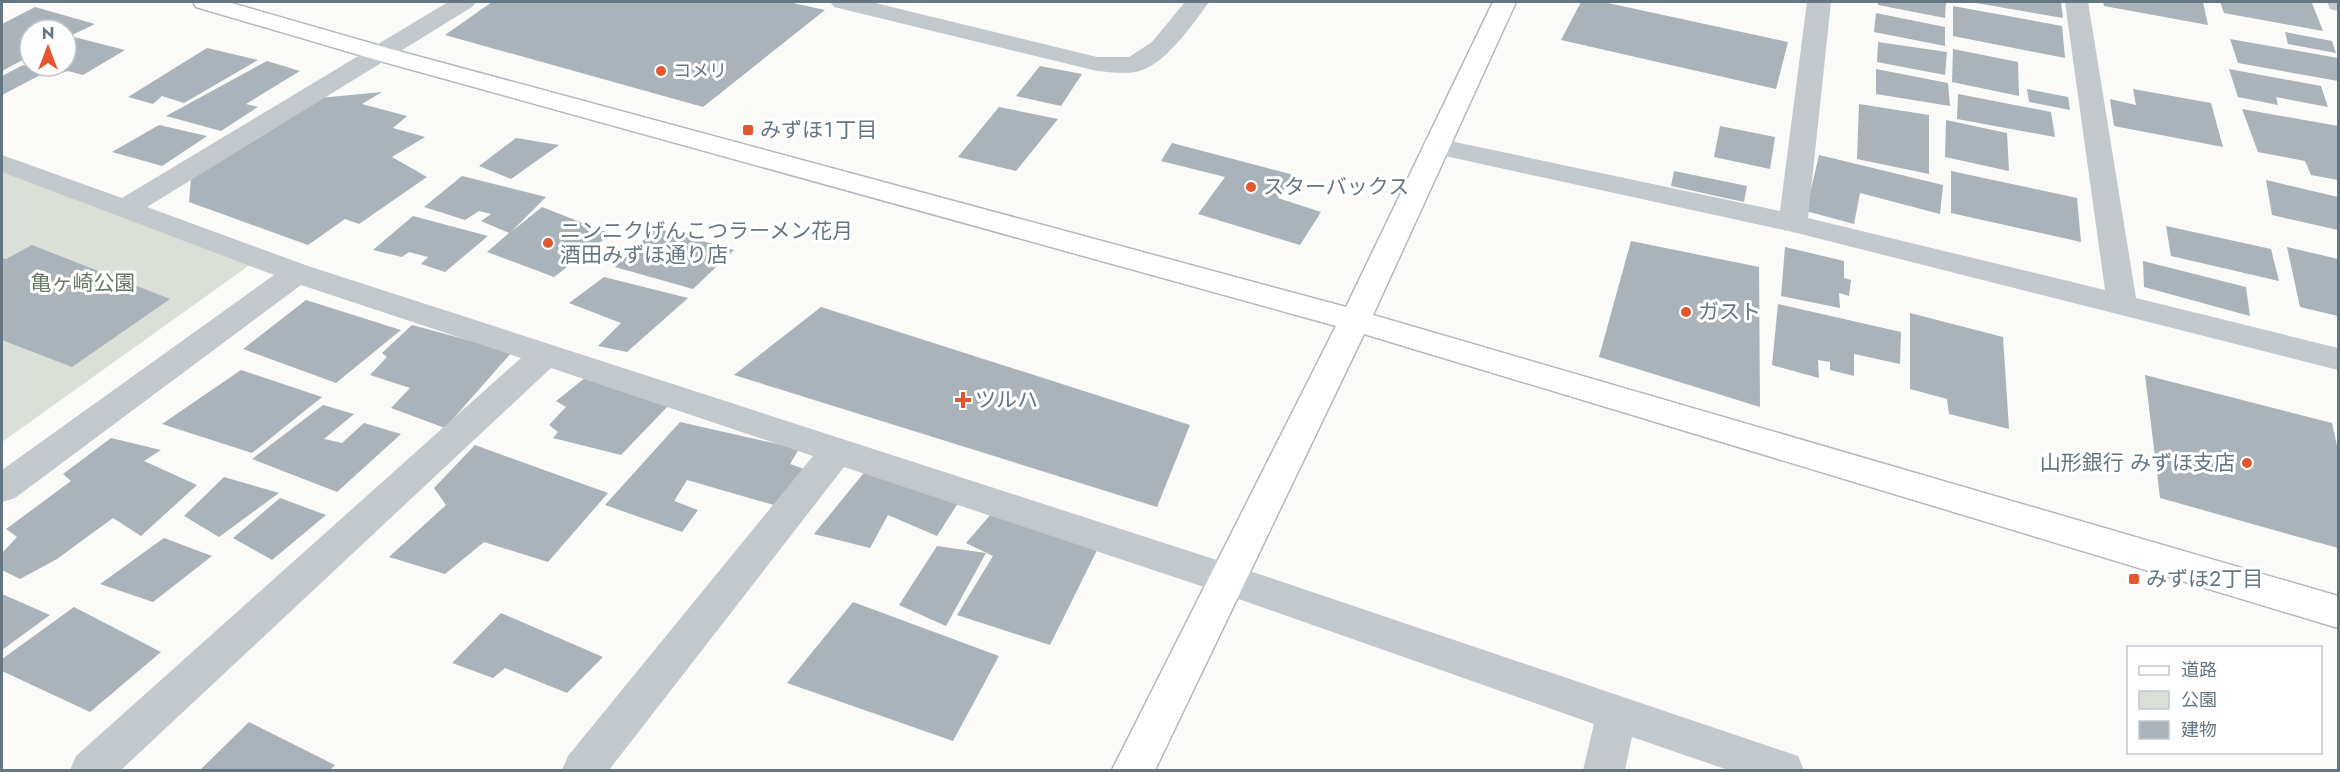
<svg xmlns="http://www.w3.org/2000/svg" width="2340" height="772" viewBox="0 0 2340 772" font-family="Jost,'Noto Sans JP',sans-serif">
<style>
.green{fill:#dadfd7}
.building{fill:#aab3b9}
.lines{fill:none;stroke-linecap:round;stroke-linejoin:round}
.secondary-casing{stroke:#b3babf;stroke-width:3}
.street{fill:#c3c8cc;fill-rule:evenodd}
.secondary{fill:#fff;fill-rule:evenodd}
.poi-dot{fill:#e4572e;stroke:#fff;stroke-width:2}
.labels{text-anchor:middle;stroke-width:6;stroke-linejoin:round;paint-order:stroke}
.far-poi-label{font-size:18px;fill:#657683;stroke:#fff;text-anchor:start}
.poi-label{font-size:21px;fill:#657683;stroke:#fff;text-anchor:start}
.park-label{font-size:21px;fill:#687a64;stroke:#fff}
</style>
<rect width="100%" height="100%" fill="#fafaf8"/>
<path class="green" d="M2,167L258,259L2,442Z"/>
<g class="building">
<path d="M492,2H788L825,10L703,107L445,35Z"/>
<path d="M1581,2H1603L1788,42L1776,89L1561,40Z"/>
<path d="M1878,2H1946L1945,18L1878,5Z"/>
<path d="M1977,2H2061L2063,18L1976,3Z"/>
<path d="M2103,2H2203L2208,25L2104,6Z"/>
<path d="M2220,2L2312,3L2323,31L2224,13Z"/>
<path d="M1953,6L2062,26L2065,58L1953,36Z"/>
<path d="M35,7L95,24L70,36L125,50L83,75L68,71L62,73L36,67L66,66V30H30V56L2,71V24Z"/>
<path d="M1876,13L1945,27V46L1874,32Z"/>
<path d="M2285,32L2332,41L2336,53L2288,44Z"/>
<path d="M2230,39L2338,58V81L2238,63Z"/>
<path d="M1878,42L1947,52L1945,75L1877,62Z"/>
<path d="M207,48L258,60L184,103L162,96L153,104L128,97Z"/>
<path d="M1953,49L2018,62L2019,96L1952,82Z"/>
<path d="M267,61L300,71L246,104L258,107L221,131L166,116Z"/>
<path d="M23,65L46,72L2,95V76Z"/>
<path d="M1040,66L1082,74L1061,106L1016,96Z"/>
<path d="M1876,69L1948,83L1950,106L1876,94Z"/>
<path d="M2229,69L2321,86L2328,107L2276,97L2278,105L2238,97Z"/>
<path d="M2027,89L2068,97L2070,110L2029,102Z"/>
<path d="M2133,89L2211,103L2223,147L2114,126L2110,99L2136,105Z"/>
<path d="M382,92L362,104L407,116L393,128L425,137L392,157L427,177L359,224L345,219L308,245L189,202L191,179L319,98Z"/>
<path d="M1958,94L2051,112L2055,137L1957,119Z"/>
<path d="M1859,104L1929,115V174L1857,159Z"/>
<path d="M999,107L1058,119L1016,171L958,157Z"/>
<path d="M2242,109L2338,126V180L2311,175L2305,161L2258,152Z"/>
<path d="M1946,120L2007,133L2009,171L1945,157Z"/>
<path d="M159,125L207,136L162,166L112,152Z"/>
<path d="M1720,126L1775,137L1770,169L1714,157Z"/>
<path d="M516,138L559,145L511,179L479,166Z"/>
<path d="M1172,143L1294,175L1278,198L1321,212L1300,245L1198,214L1225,177L1161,161Z"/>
<path d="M1819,155L1943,185L1940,214L1860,193L1854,224L1806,211Z"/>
<path d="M1674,171L1747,186L1744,202L1671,186Z"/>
<path d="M1951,171L2077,198L2081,242L1951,213Z"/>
<path d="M462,176L546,197L511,232L542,207L611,234L554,277L487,252L509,233L481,221L491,214L479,211L465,220L424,207Z"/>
<path d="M2266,180L2338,197V230L2272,215Z"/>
<path d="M413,216L488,236L445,272L421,264L428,257L409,252L402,257L373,250Z"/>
<path d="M2166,226L2271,249L2279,281L2171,256Z"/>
<path d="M656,228L734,250L693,289L615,267Z"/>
<path d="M1631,241L1759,267L1760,407L1599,357Z"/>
<path d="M32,245L170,299L72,367L2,340V258L6,259Z"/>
<path d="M1785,247L1844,261V278L1851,280L1849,296L1839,293L1840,308L1781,296Z"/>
<path d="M2287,247L2338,259V316L2300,307Z"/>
<path d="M2143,261L2246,287L2250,316L2144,287Z"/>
<path d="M604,277L688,298L627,352L598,346L621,323L569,303Z"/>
<path d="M306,300L401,330L336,383L243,349Z"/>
<path d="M1778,304L1901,332L1900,364L1854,354V376L1830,370V362L1818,360L1819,378L1772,365Z"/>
<path d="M821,307L1190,425L1157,507L734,375Z"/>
<path d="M1910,313L2003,337L2009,429L1949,414L1947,399L1910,389Z"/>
<path d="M412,325L512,352L445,428L391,408L410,388L370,375L387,357L382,353Z"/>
<path d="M241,370L322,397L252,453L162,424Z"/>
<path d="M2145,375L2332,423L2338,450V548L2160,498Z"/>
<path d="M585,378L669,405L621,455L553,438L558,432L549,425L566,407L556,401Z"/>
<path d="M323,405L354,414L324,439L342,443L364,423L401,434L337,492L252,459Z"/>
<path d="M680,422L799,449L790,464L804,469L774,505L687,480L674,501L698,510L682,532L605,505Z"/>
<path d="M111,438L161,450L144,461L197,485L141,536L113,518L57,559L20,579L2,570V553L17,537L6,529L71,481L63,474Z"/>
<path d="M475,445L608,493L548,562L484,542L445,574L389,557L446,505L434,488Z"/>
<path d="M867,469L960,500L937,536L888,515L870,548L814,534Z"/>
<path d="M224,477L279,493L219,537L184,516Z"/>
<path d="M280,498L326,515L272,560L233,538Z"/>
<path d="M992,513L1103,538L1050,645L957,615L993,556L966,543Z"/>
<path d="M164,538L212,556L153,602L100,584Z"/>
<path d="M937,546L986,553L946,626L899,605Z"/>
<path d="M2,594L50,615L2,650Z"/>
<path d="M853,602L999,656L953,741L787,683Z"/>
<path d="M74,607L161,652L90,712L2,671V659Z"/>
<path d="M501,613L603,657L567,693L505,668L493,678L452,663Z"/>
<path d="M249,722L335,765L330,770H200Z"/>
</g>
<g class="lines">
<defs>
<path id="secondary" d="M193,2H228L391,49L1346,307L1493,2H1516L1373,315L2338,596V628L1364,334L1155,770H1112L1336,326L373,59L196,7Z"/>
</defs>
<use href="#secondary" class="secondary-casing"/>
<g class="street">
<path d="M448,2H476L472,7L147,207L308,266L1226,563L1798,756L1804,770H1728L1632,737L1625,770H1583L1594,724L1219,592L844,467L609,770H562L568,756L813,456L551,368L121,770H70L76,756L521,358L301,285L15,498L2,502V470L274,275L2,172V155L122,198Z"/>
<path d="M830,2H871L1097,57H1129L1152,42L1185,2H1209C1193,24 1163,68 1135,72C1123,74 1109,72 1097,71L834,7Z"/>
<path d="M1807,2H1831L1808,218L2105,290L2065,2H2088L2136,298L2338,348V370L1793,232L1436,154L1426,152L1423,146L1426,140L1436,138L1780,211Z"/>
<path d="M2327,2H2338V11L2330,9Z"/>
</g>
<use href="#secondary" class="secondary"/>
</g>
<g class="poi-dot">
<circle cx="661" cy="71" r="6"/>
<rect x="742" y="124" width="12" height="12" rx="3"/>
<circle cx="1251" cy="187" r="6"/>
<circle cx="548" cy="243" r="6"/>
<circle cx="1686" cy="312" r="6"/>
<path d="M960 391h6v6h6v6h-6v6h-6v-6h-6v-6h6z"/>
<circle cx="2247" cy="463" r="6"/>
<rect x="2128" y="573" width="12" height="12" rx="3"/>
</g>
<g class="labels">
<g class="far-poi-label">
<text x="673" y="77">コメリ</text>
</g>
<g class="poi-label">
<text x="760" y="137">みずほ１丁目</text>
<text x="1263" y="194">スターバックス</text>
<text x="560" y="238">ニンニクげんこつラーメン花月<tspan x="560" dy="24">酒田みずほ通り店</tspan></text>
<text x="1698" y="319">ガスト</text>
<text x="975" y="407">ツルハ</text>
<text x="2235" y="470" text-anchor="end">山形銀行 みずほ支店</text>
<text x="2146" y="586">みずほ２丁目</text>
</g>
<g class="park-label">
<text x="83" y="290">亀ヶ崎公園</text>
</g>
</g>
<rect width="2340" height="772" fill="none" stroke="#657683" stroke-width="6"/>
<rect x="2127" y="646" width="195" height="108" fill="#ffffff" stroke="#c1c8cd" stroke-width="1.5"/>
<rect x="2139" y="666" width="30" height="9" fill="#ffffff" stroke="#c1c8cd" stroke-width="1.5"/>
<text x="2181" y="676" font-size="18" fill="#657683">道路</text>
<rect x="2139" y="691" width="30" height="18" fill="#dadfd7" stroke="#c1c8cd" stroke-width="1.5"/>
<text x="2181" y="706" font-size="18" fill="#657683">公園</text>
<rect x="2139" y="721" width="30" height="18" fill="#aab3b9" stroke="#c1c8cd" stroke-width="1.5"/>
<text x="2181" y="736" font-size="18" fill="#657683">建物</text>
<g transform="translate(48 48)"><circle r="28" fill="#ffffff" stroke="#c1c8cd" stroke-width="1.5"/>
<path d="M0-4.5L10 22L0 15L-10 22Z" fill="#e4572e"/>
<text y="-9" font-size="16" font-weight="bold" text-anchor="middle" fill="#657683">N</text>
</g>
</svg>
